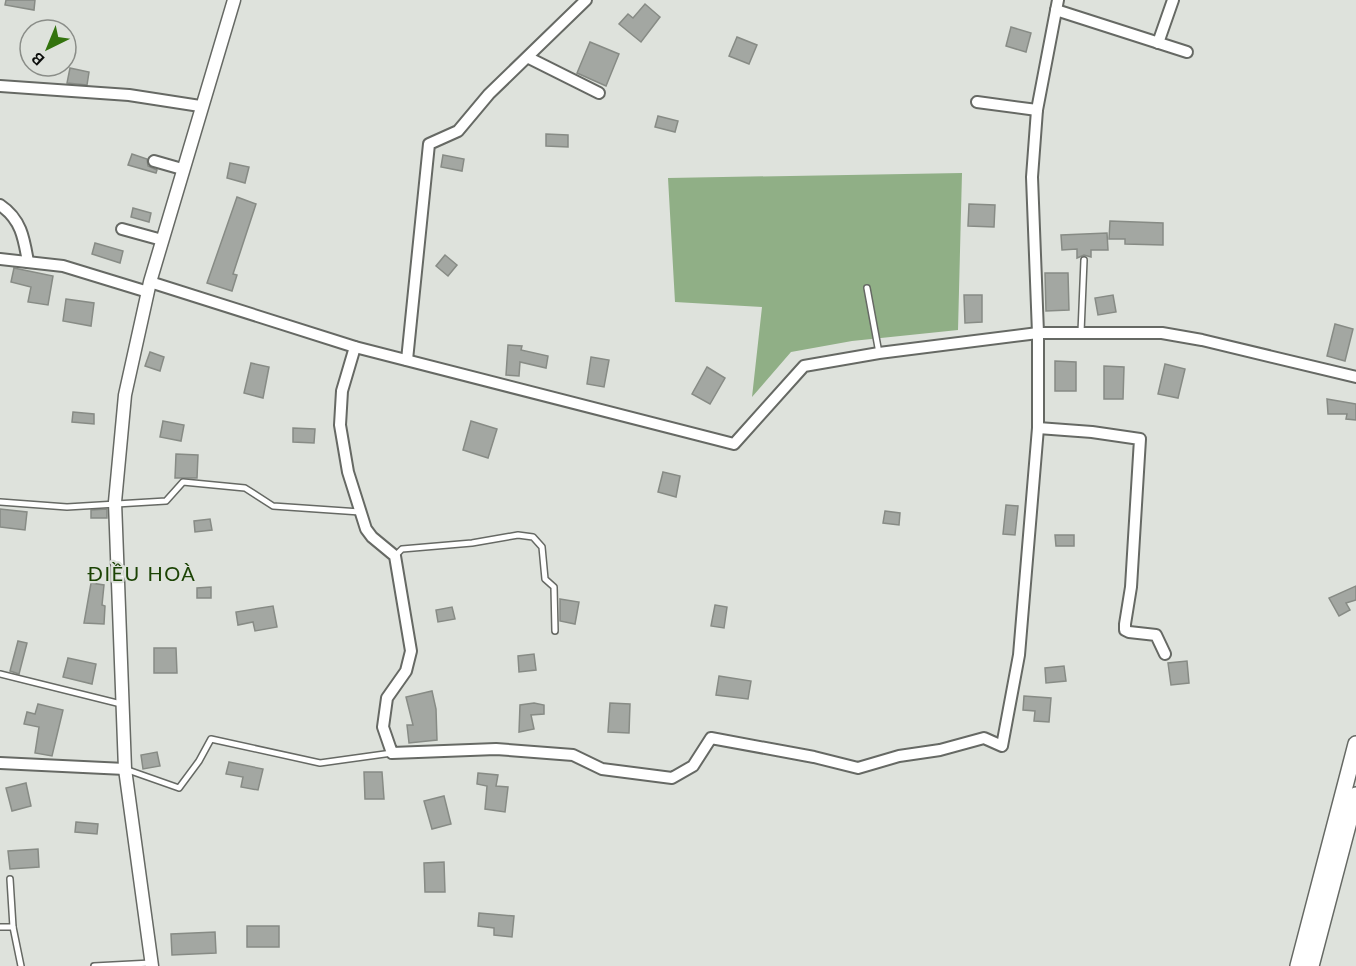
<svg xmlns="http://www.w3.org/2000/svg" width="1356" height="966" viewBox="0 0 1356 966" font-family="Lato,sans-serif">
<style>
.forest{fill:#90af86}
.building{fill:#a3a7a2;stroke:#878b85;stroke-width:1.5}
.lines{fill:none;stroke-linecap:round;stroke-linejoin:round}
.service-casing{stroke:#666964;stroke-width:8}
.minor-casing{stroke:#666964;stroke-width:14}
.tertiary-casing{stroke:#666964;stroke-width:15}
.secondary-casing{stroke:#666964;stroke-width:18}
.service{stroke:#fff;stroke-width:5}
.minor{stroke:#fff;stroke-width:10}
.tertiary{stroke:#fff;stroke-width:12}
.secondary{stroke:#fff;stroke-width:15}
.labels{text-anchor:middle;stroke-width:4.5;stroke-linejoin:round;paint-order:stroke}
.quarter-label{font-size:20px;letter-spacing:1.5px;fill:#1b4304;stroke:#dee2dc}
</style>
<rect width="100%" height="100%" fill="#dee2dc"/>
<path class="forest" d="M962,173L958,330L852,341L791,352L752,397L762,307L675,302L668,178Z"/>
<g class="building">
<path d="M6,0H35L34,10L5,5Z"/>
<path d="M645,4L660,17L641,42L619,24L628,14L633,18Z"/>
<path d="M1011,27L1031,33L1026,52L1006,46Z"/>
<path d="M737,37L757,45L749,64L729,56Z"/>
<path d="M590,42L619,54L606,86L577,73Z"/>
<path d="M70,68L89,72L87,85L67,83Z"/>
<path d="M658,116L678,121L675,132L655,127Z"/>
<path d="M546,134L568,135V147L546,146Z"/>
<path d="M132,154L147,159L148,166L157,170L156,173L128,165Z"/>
<path d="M443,155L464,159L462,171L441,167Z"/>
<path d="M230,163L249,167L245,183L227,178Z"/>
<path d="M237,197L256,204L233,274L237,275L232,291L207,283Z"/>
<path d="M969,204L995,205L994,227L968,226Z"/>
<path d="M133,208L151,213L149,222L131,217Z"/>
<path d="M1110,221L1163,223V245L1125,244V239H1109Z"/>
<path d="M1107,233L1108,250H1091V257L1084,255L1077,258V249L1062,250L1061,235Z"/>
<path d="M95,243L123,251L120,263L92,254Z"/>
<path d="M445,255L457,265L448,276L436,266Z"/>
<path d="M14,268L53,276L48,305L28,302L31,287L11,282Z"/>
<path d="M1045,273H1068L1069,310L1046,311Z"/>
<path d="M964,295H982V322L965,323Z"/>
<path d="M1113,295L1116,312L1098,315L1095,298Z"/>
<path d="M66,299L94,303L91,326L63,321Z"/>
<path d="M1335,324L1353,329L1345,361L1327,356Z"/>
<path d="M508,345L522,346L521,350L548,356L546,368L520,362L519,376L506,375Z"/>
<path d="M150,352L164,357L160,371L145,366Z"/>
<path d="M591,357L609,360L604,387L587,384Z"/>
<path d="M1055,361L1076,362V391H1055Z"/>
<path d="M251,363L269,367L263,398L244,393Z"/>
<path d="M1165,364L1185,369L1178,398L1158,394Z"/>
<path d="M1104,366L1124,367L1123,399H1104Z"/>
<path d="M707,367L725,378L710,404L692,394Z"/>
<path d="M1327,399L1356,404V420L1346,419L1347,414H1328Z"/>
<path d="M73,412L94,414V424L72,422Z"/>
<path d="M163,421L184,425L181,441L160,437Z"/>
<path d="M471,421L497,429L488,458L463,450Z"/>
<path d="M293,428L315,429L314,443L293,442Z"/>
<path d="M176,454L198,455L197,478H175Z"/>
<path d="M663,472L680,476L676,497L658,492Z"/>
<path d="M1006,505L1018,506L1015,535L1003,534Z"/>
<path d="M0,509L27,512L25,530L0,527Z"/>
<path d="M107,509V518H91V510Z"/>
<path d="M885,511L900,513L899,525L883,523Z"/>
<path d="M210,519L212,530L195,532L194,521Z"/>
<path d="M1055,535H1074V546H1056Z"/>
<path d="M91,583L104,585L102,605L105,606L104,624L84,623Z"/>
<path d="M1356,586V600L1346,603L1350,610L1339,616L1329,598Z"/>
<path d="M211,587V598H197V588Z"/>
<path d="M560,599L579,602L575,624L560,621Z"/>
<path d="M715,605L727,607L724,628L711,626Z"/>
<path d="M273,606L277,627L255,631L253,622L238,625L236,612Z"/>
<path d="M452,607L455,619L438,622L436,610Z"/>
<path d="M18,641L27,643L19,674L10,671Z"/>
<path d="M154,648H176L177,673H154Z"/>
<path d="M534,654L536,670L519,672L518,656Z"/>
<path d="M68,658L96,664L92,684L63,677Z"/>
<path d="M1187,661L1189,683L1171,685L1168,663Z"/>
<path d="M1064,666L1066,681L1046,683L1045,668Z"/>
<path d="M719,676L751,681L748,699L716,695Z"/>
<path d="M432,691L436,709L437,740L409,743L407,725H413L406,697Z"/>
<path d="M1024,696L1051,698L1049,722L1034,721L1035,711L1023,710Z"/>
<path d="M534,703L544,705V714L531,715L534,729L519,732L520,705Z"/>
<path d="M610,703L630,704L629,733L608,732Z"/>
<path d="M38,704L63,710L52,756L35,753L39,727L24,724L27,712L35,714Z"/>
<path d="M157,752L160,766L143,769L141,755Z"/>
<path d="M229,762L263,769L258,790L241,787L243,777L226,774Z"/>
<path d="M364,772H382L384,799H365Z"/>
<path d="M478,773L498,775L496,786L508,787L505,812L485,809L487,786L477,784Z"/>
<path d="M26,783L31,806L12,811L6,788Z"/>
<path d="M444,796L451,824L432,829L424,801Z"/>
<path d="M76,822L98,824L97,834L75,832Z"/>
<path d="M38,849L39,867L10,869L8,851Z"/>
<path d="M444,862L445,892H425L424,863Z"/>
<path d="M479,913L514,916L512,937L494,935V928L478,926Z"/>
<rect x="247" y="926" width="32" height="21"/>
<path d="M215,932L216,953L172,955L171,934Z"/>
</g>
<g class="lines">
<defs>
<g id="service">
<path d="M867,288L879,353"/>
<path d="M1081,332L1084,260"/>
<path d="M0,502L67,507L166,501L183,482L245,488L273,506L360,512"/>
<path d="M395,556L402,549L472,543L518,535L533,537L542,547L545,579L554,587L555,631"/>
<path d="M0,674L121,704"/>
<path d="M125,769L179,788L199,761L211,739L320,763L392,753"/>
<path d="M10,879L13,927"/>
<path d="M0,927H13L21,966"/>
<path d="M94,966L151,963"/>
</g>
<g id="minor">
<path d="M1056,10L1187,52"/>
<path d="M1158,43L1173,0"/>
<path d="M529,58L599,93"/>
<path d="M0,86L129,95L200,106"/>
<path d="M977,102L1037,110"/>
<path d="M154,161L182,169"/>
<path d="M0,205C21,219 24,238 28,262"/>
<path d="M122,229L162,240"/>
<path d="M0,259L63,266L148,292"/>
<path d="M150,282L355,347L734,444L804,366L879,353L1038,333H1162L1202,340L1356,377"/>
<path d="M355,347L342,391L340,425L348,472L366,529L372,537L395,556L411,651L406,671L387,698L383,727L392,753L496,749L573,755L602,769L672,778L693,766L711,738L814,757L858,768L899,756L940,750L984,738L1002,746L1019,655L1038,428V333L1032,177L1037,110L1058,0"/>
<path d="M407,360L429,144L458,131L489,94L586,0"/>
<path d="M1038,428L1092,432L1140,439L1131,587L1125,624V630L1129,632L1156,635L1165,654"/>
<path d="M0,763L125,769"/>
</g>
<path id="tertiary" d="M152,966L125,769L115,502L125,395L150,282L234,0"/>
<g id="secondary">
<path d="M1298,966L1356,744"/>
<path d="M1311,966L1356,795"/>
</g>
</defs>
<use href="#service" class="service-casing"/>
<use href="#minor" class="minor-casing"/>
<use href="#tertiary" class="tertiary-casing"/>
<use href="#secondary" class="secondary-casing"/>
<use href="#service" class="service"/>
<use href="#minor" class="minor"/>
<use href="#tertiary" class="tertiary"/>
<use href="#secondary" class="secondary"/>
</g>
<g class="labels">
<g class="quarter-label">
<text x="142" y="581">ĐIỀU HOÀ</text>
</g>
</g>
<g transform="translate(48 48) rotate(223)"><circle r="28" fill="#dee2dc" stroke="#8a8d88" stroke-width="1.5"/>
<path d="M0-4.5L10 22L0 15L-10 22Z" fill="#33730e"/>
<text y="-9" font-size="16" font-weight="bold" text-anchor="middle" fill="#0b0d0b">B</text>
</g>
</svg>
